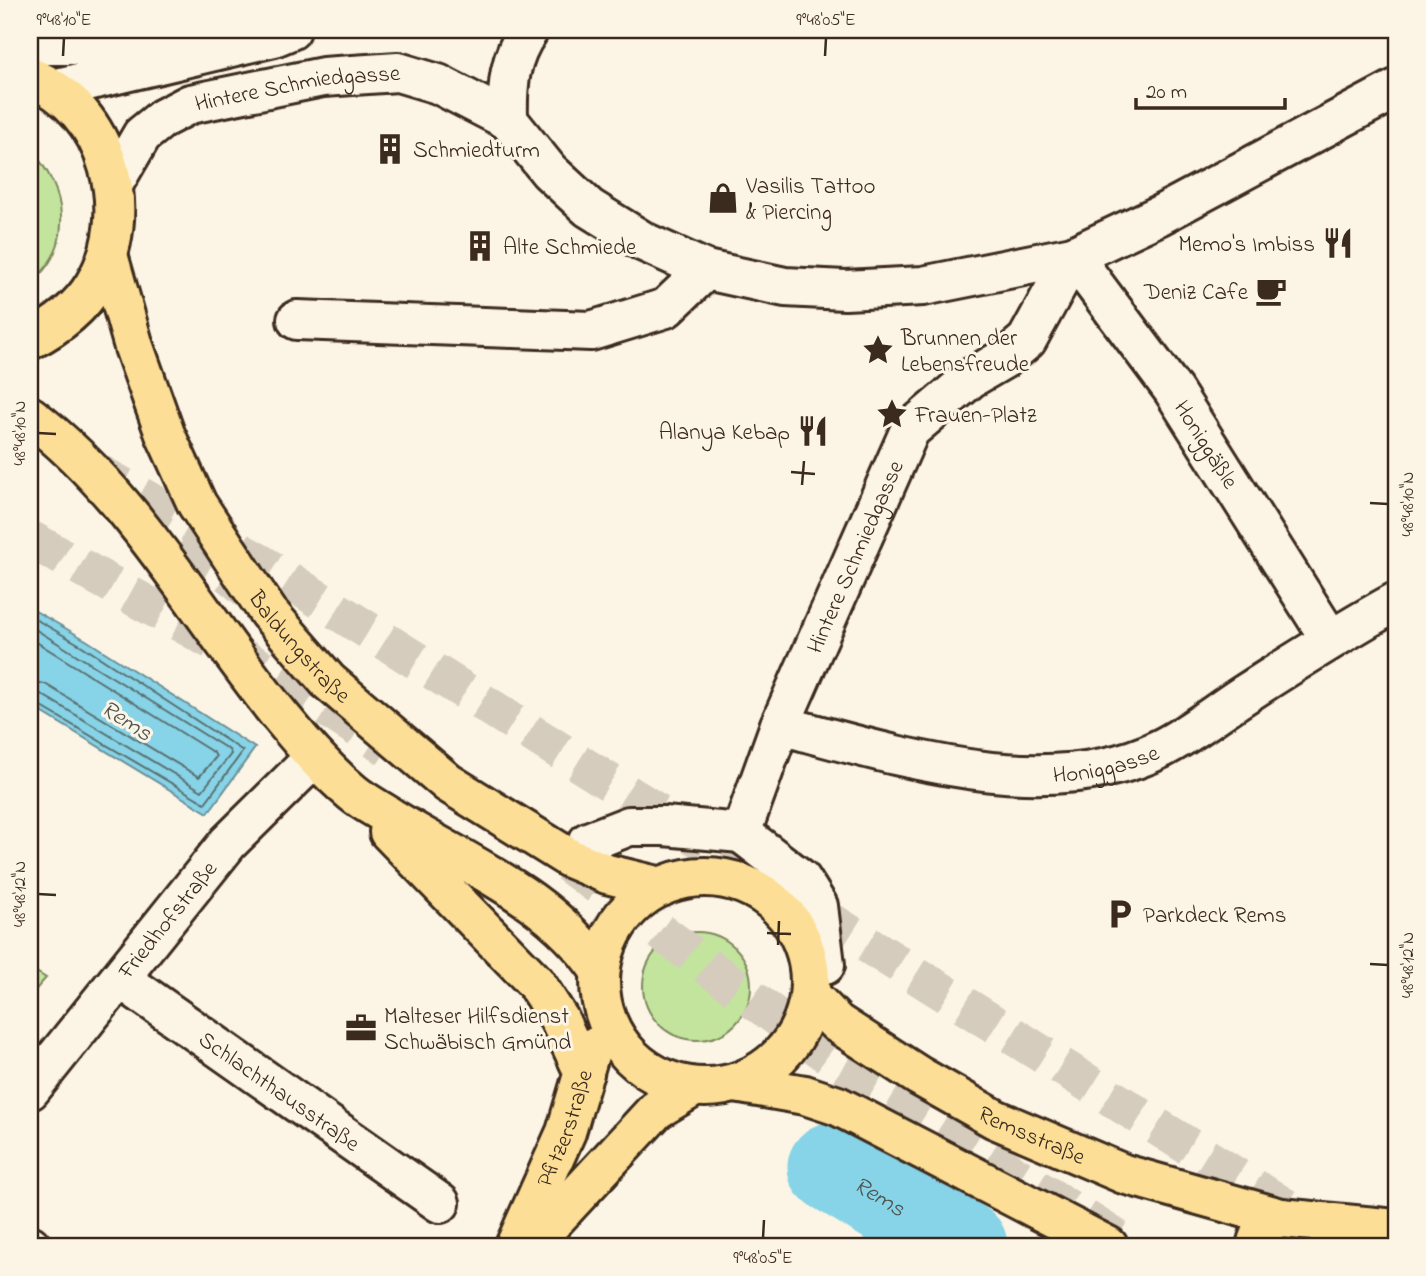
<svg xmlns="http://www.w3.org/2000/svg" width="1426" height="1276" viewBox="0 0 1426 1276" font-family="'Indie Flower',sans-serif">
<style>
.green{fill:#c2e49d;stroke:#7e875e;stroke-width:2}
.water{fill:#87d3e7;stroke:#698f97;stroke-width:2}
.lines{fill:none;stroke-linecap:round;stroke-linejoin:round}
.shore{stroke:#596e6e;stroke-width:2}
.river{stroke:#87d3e7;stroke-width:89}
.minor-tunnel{stroke:#d5ccbd;stroke-width:38;stroke-dasharray:38 19;stroke-linecap:butt}
.highway-tunnel{stroke:#d5ccbd;stroke-width:38;stroke-dasharray:38 19;stroke-linecap:butt}
.minor-casing{stroke:#3b2a1e;stroke-width:44}
.major-casing{stroke:#3b2a1e;stroke-width:44}
.minor{stroke:#fcf5e5;stroke-width:38}
.major{stroke:#fcde96;stroke-width:38}
.ticks{fill:none;stroke:#3b2a1e;stroke-width:2.5}
.labels{text-anchor:middle;stroke-width:6;stroke-linejoin:round;paint-order:stroke}
.street-label{font-size:23px;fill:#3b2a1e;stroke:#fcf5e5}
.poi-label{font-size:23px;fill:#3b2a1e;stroke:#fcf5e5;text-anchor:start}
.water-label{font-size:24px;font-style:italic;fill:#4e5450;stroke:#fcf5e5}
.neatline{fill:none;stroke:#3b2a1e;stroke-width:2.5}
.ticks-label{font-size:18px;text-anchor:middle;fill:#3b2a1e}
</style>
<rect width="100%" height="100%" fill="#fcf5e5"/>
<filter id="ink" filterUnits="userSpaceOnUse"><feTurbulence type="fractalNoise" baseFrequency=".0143" numOctaves="2"/><feDisplacementMap in="SourceGraphic" scale="14" xChannelSelector="R" yChannelSelector="G"/><feConvolveMatrix kernelMatrix="1 2 1 2 8 2 1 2 1" color-interpolation-filters="sRGB"/></filter>
<g filter="url(#ink)">
<g class="green">
<path d="M30,149C67,188 76,246 30,284Z"/>
<circle cx="697" cy="986" r="54"/>
<path d="M30,968L46,978L30,996Z"/>
</g>
<path class="water" d="M30,608L86,640L255,748L208,813L30,705Z"/>
<g class="lines">
<g class="shore">
<path d="M30,616L82,646L243,751L205,803L30,700"/>
<path d="M30,626L229,750L231,754L202,791L41,694L30,691"/>
<path d="M30,638L214,753L216,757L199,777L45,684L30,681"/>
</g>
<path class="river" id="s1" d="M832,1167L963,1246"/>
<path class="minor-tunnel" d="M90,468L261,563L1347,1246"/>
<g class="highway-tunnel">
<path d="M131,515L226,572L256,597"/>
<path d="M30,539L281,679L388,748"/>
<path d="M568,864L857,1076L1129,1246"/>
</g>
<defs>
<g id="minor">
<path d="M30,45H91L179,30"/>
<path d="M53,89L274,37L291,30"/>
<path d="M508,120C507,86 509,58 529,30"/>
<path id="s2" d="M114,183L142,135L163,118L190,104L323,77L398,72L438,84L508,120L549,171L589,208L644,242L706,270L785,287L845,290L923,286L1073,256L1160,215L1396,89"/>
<path d="M297,320L591,331L666,308L706,270"/>
<path id="s3" d="M780,725C897,756 1048,805 1162,748C1190,734 1216,713 1242,696C1293,663 1343,631 1396,602"/>
<path id="s4" d="M741,833L780,725L910,430L971,378L1007,357L1027,340L1073,256L1173,390L1330,639"/>
<path d="M741,833L801,879L818,906L825,965"/>
<path d="M588,842L629,826H664L741,833"/>
<path id="s5" d="M121,979L440,1203"/>
<path id="s6" d="M30,1090L228,843L315,757"/>
<path d="M30,1245L31,1246"/>
</g>
<g id="major">
<path d="M30,77C110,109 137,214 94,285C79,310 55,327 30,340"/>
<path id="s7" d="M108,255L134,347L165,434L197,504L268,612L328,681L448,783L569,858L607,874L661,887"/>
<path d="M30,416C131,492 198,614 277,712C301,741 324,769 353,793C365,803 380,810 393,819C467,865 550,896 600,971"/>
<path d="M389,832L535,982L559,1019L584,1073"/>
<circle cx="705" cy="982" r="105"/>
<path id="s8" d="M810,995L837,1023L919,1076L995,1119L1124,1174L1281,1218L1396,1229"/>
<path d="M735,1083L805,1095L838,1106L1108,1246"/>
<path id="s9" d="M515,1246L566,1132L591,1048"/>
<path d="M530,1246L656,1110L694,1087"/>
<path d="M1256,1246C1260,1230 1266,1223 1281,1218"/>
</g>
</defs>
<use href="#minor" class="minor-casing"/>
<use href="#major" class="major-casing"/>
<use href="#minor" class="minor"/>
<use href="#major" class="major"/>
</g>
</g>
<path class="ticks" d="M63,56L64,38M825,56L826,38M38,433L56,434M791,472L815,474M802,485L804,461M1370,503L1388,504M38,894L56,895M767,933L791,934M778,945L779,921M1370,964L1388,965M763,1238L764,1220"/>
<defs>
<symbol id="building-bare" viewBox="-9 -9 18 18"><path d="M-4-6H4V6H1V3H-1V6H-4ZM-2.5-4.3h1.7v1.8h-1.7ZM.8-4.3h1.7v1.8H.8ZM-2.5-1h1.7V.8h-1.7ZM.8-1h1.7V.8H.8Z" fill="#3b2a1e" stroke="#fcf5e5" stroke-width="2.5" paint-order="stroke"/></symbol>
<symbol id="shop-bare" viewBox="-9 -9 18 18"><path d="M-5-2.5h2.3a2.7 3.5 0 0 1 5.4 0H5L5.5 6h-11ZM-1.5-2.5h3a1.5 2.3 0 0 0-3 0Z" fill="#3b2a1e" stroke="#fcf5e5" stroke-width="2.5" paint-order="stroke"/></symbol>
<symbol id="restaurant-bare" viewBox="-9 -9 18 18"><path d="M-5-6h1v4h1v-4h1v4h1v-4h1v5L-1.5 .5V6h-2V.5L-5-1ZM5-6V6H3V1.5H1.5Q1.5-4 5-6Z" fill="#3b2a1e" stroke="#fcf5e5" stroke-width="2.5" paint-order="stroke"/></symbol>
<symbol id="cafe-bare" viewBox="-9 -9 18 18"><path d="M-5.5-4.5H6V0H3Q3 3.5 0 3.5H-2.5Q-5.5 3.5-5.5 0ZM3-3.2v2h1.7v-2ZM-6 4.5H4V6H-6Z" fill="#3b2a1e" stroke="#fcf5e5" stroke-width="2.5" paint-order="stroke"/></symbol>
<symbol id="sight-bare" viewBox="-9 -9 18 18"><path d="M0-6L1.8-2.2L6-1.7L2.9 1.2L3.7 5.4L0 3.3L-3.7 5.4L-2.9 1.2L-6-1.7L-1.8-2.2Z" fill="#3b2a1e" stroke="#fcf5e5" stroke-width="2.5" paint-order="stroke"/></symbol>
<symbol id="parking-bare" viewBox="-9 -9 18 18"><path d="M-3.5-5.5H1a3.5 3.5 0 0 1 0 7H-1V5.5H-3.5ZM-1-3.4V-.6H.8a1.4 1.4 0 0 0 0-2.8Z" fill="#3b2a1e" stroke="#fcf5e5" stroke-width="2.5" paint-order="stroke"/></symbol>
<symbol id="office-bare" viewBox="-9 -9 18 18"><path d="M-6-3h4V-5.5h4V-3h4V5H-6ZM-1-4.5V-3h2v-1.5ZM-6 0V1H6V0Z" fill="#3b2a1e" stroke="#fcf5e5" stroke-width="2.5" paint-order="stroke"/></symbol>
</defs>
<g fill-rule="evenodd">
<use href="#building-bare" x="368" y="127" width="44" height="44"/>
<use href="#shop-bare" x="701" y="176" width="44" height="44"/>
<use href="#restaurant-bare" x="1316" y="221" width="44" height="44"/>
<use href="#building-bare" x="458" y="224" width="44" height="44"/>
<use href="#cafe-bare" x="1249" y="269" width="44" height="44"/>
<use href="#sight-bare" x="856" y="328" width="44" height="44"/>
<use href="#sight-bare" x="870" y="392" width="44" height="44"/>
<use href="#restaurant-bare" x="791" y="409" width="44" height="44"/>
<use href="#parking-bare" x="1098" y="892" width="44" height="44"/>
<use href="#office-bare" x="339" y="1006" width="44" height="44"/>
</g>
<g class="labels">
<g class="street-label">
<text dy="8" stroke="none"><textPath href="#s2" startOffset="222">Hintere Schmiedgasse</textPath></text>
<text dy="8" stroke="none"><textPath href="#s4" startOffset="912">Honiggäßle</textPath></text>
<text dy="8" stroke="none"><textPath href="#s4" startOffset="299">Hintere Schmiedgasse</textPath></text>
<text dy="8" stroke="none"><textPath href="#s7" startOffset="441">Baldungstraße</textPath></text>
<text dy="8" stroke="none"><textPath href="#s3" startOffset="332">Honiggasse</textPath></text>
<text dy="8" stroke="none"><textPath href="#s6" startOffset="219">Friedhofstraße</textPath></text>
<text dy="8" stroke="none"><textPath href="#s5" startOffset="194">Schlachthausstraße</textPath></text>
<text dy="8" stroke="none"><textPath href="#s9" startOffset="128">Pfitzerstraße</textPath></text>
<text dy="8" stroke="none"><textPath href="#s8" startOffset="264">Remsstraße</textPath></text>
</g>
<g class="poi-label">
<text x="413" y="157">Schmiedturm</text>
<text x="746" y="193">Vasilis Tattoo<tspan x="746" dy="26">&amp; Piercing</tspan></text>
<text x="1315" y="251" text-anchor="end">Memo's Imbiss</text>
<text x="503" y="254">Alte Schmiede</text>
<text x="1248" y="299" text-anchor="end">Deniz Cafe</text>
<text x="901" y="345">Brunnen der<tspan x="901" dy="26">Lebensfreude</tspan></text>
<text x="915" y="422">Frauen-Platz</text>
<text x="790" y="439" text-anchor="end">Alanya Kebap</text>
<text x="1143" y="922">Parkdeck Rems</text>
<text x="384" y="1023">Malteser Hilfsdienst<tspan x="384" dy="26">Schwäbisch Gmünd</tspan></text>
</g>
<g class="water-label">
<text transform="translate(127 720) rotate(33)" y="8">Rems</text>
<text dy="8" stroke="none"><textPath href="#s1" startOffset="56">Rems</textPath></text>
</g>
</g>
<rect width="1426" height="1276" fill="none" stroke="#fcf5e5" stroke-width="77"/>
<path d="M1136 98v10h149v-10" fill="none" stroke="#3b2a1e" stroke-width="3.5"/>
<text x="1146" y="98" font-size="21" fill="#3b2a1e" stroke="#fcf5e5" stroke-width="5" paint-order="stroke">20 m</text>
<rect x="38" y="38" width="1350" height="1200" class="neatline"/>
<g class="ticks-label">
<text x="64" y="25">9°48'10"E</text>
<text x="826" y="25">9°48'05"E</text>
<text transform="translate(19 433) rotate(-90)" y="6">48°48'10"N</text>
<text transform="translate(1407 504) rotate(-90)" y="6">48°48'10"N</text>
<text transform="translate(19 894) rotate(-90)" y="6">48°48'12"N</text>
<text transform="translate(1407 965) rotate(-90)" y="6">48°48'12"N</text>
<text x="763" y="1263">9°48'05"E</text>
</g>
</svg>
